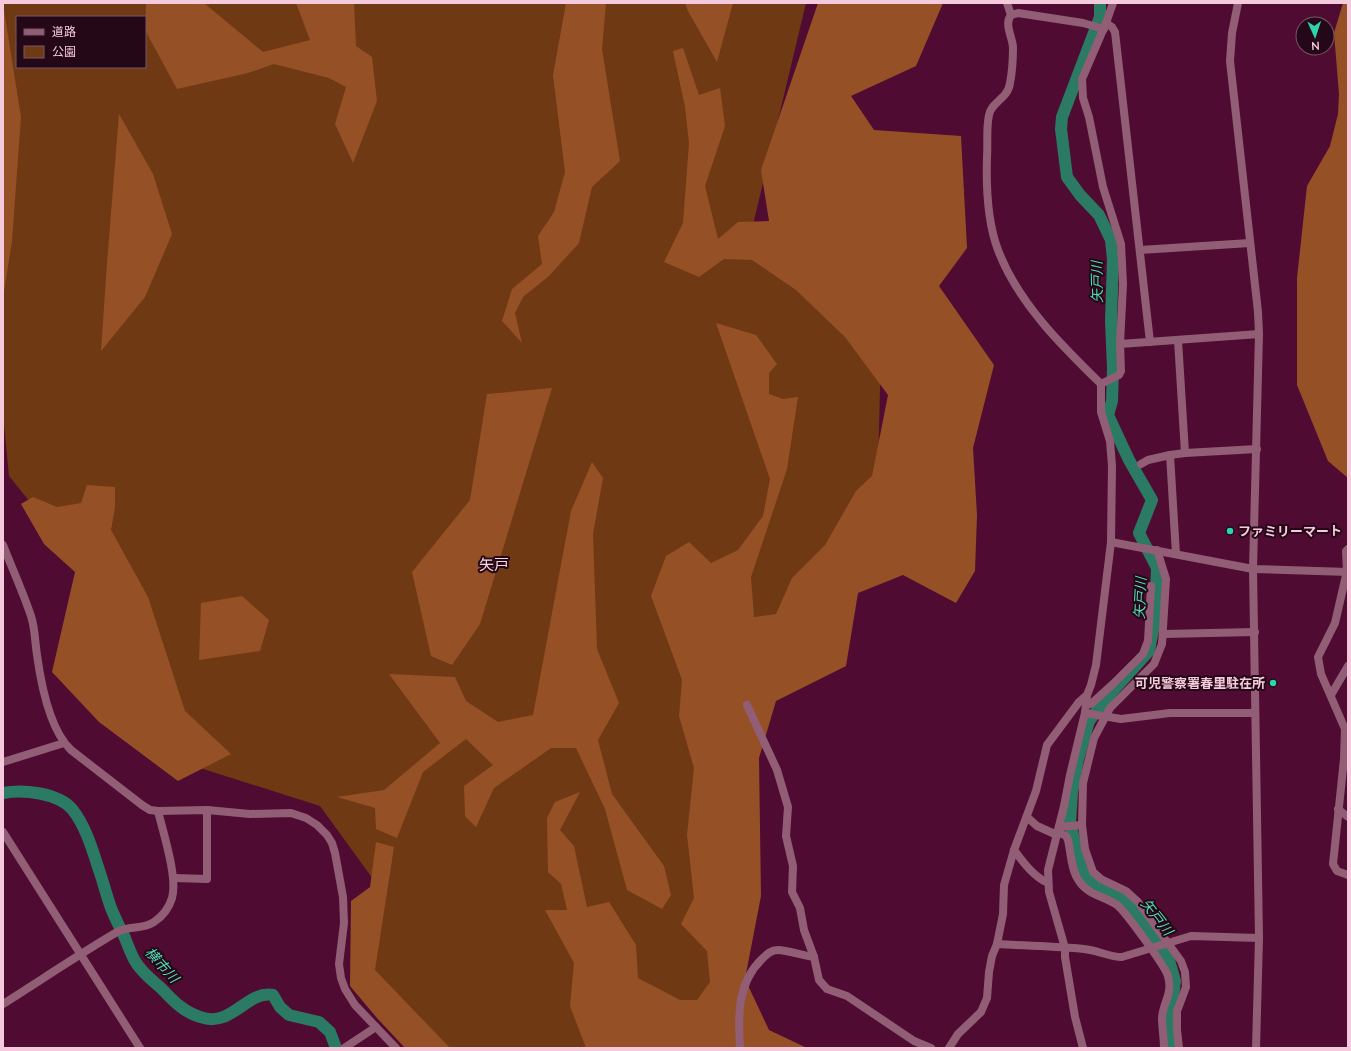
<svg xmlns="http://www.w3.org/2000/svg" width="1351" height="1051" viewBox="0 0 1351 1051" font-family="Lato,'Noto Sans JP',sans-serif">
<style>
.green{fill:#6f3914;fill-rule:evenodd}
.forest{fill:#955125}
.lines{fill:none;stroke-linecap:round;stroke-linejoin:round}
.river{stroke:#2a7a64;stroke-width:12}
.minor{stroke:#925e76;stroke-width:8}
.poi-dot{fill:#2cd5ab;stroke:#250817;stroke-width:1.5}
.labels{text-anchor:middle;stroke-width:4;stroke-linejoin:round;paint-order:stroke}
.poi-label{font-size:13px;font-weight:bold;fill:#f5cadc;stroke:#250817;text-anchor:start}
.water-label{font-size:14px;font-style:italic;fill:#4cdfb7;stroke:#250817}
.quarter-label{font-size:15px;fill:#f8d5e3;stroke:#250817}
</style>
<rect width="100%" height="100%" fill="#500b32"/>
<path class="green" d="M3,3H806L751,233L881,348L877,515L770,640L712,1030L686,1048H441L368,973L381,890L320,806L197,767L121,614L9,476L3,414ZM17,17H145V67H17Z"/>
<g class="forest">
<path d="M146,3H204L263,52L310,40L296,3H354L356,46L372,57L377,101L353,163L335,124L346,87L329,78L274,64L248,73L177,89L145,30Z"/>
<path d="M566,3H606L602,49L620,161L592,187L579,243L549,276L523,297L515,313L522,343L502,321L512,289L542,264L538,236L554,212L565,172L553,75Z"/>
<path d="M685,3H733L717,62L688,11Z"/>
<path d="M818,3H943L916,66L851,96L874,130L961,136L967,248L939,286L994,365L973,448L977,515L975,571L956,603L903,575L858,593L846,666L776,701L759,758L761,896L745,979L769,1030L807,1048H586L570,1006L574,963L545,910H567L561,884L548,872L547,818L555,802L580,792L560,830L574,846L587,907L609,902L636,945L638,978L680,1000H697L710,982L707,951L681,924L694,898L687,835L694,768L679,716L682,680L651,596L666,556L689,542L711,563L738,550L763,516L770,479L716,323L756,335L777,364L769,373V394L783,399L798,397L787,469L751,577L754,617L776,614L792,578L825,545L856,491L872,476L888,395L845,337L796,290L752,260L724,259L699,277L664,262L683,223L689,143L685,107L673,51L683,48L699,95L720,88L725,126L705,186L718,239L738,222L769,221L761,170Z"/>
<path d="M1343,3H1348V478L1328,461L1297,385V278L1307,186L1330,146L1338,114L1339,94L1334,33Z"/>
<path d="M3,4L21,117L12,241L3,298Z"/>
<path d="M119,114L153,174L172,234L145,297L101,351L107,263Z"/>
<path d="M552,388L480,624L452,665L431,656L412,572L470,500L487,394Z"/>
<path d="M592,462L603,478L593,534L597,649L619,703L598,740L612,794L664,866L671,895L662,909L627,890L605,809L576,748H551L494,788L476,827L465,816L464,786L493,765L466,739L423,772L397,838L376,829L375,808L337,797L384,790L440,743L389,674L455,677L466,701L498,722L533,715L571,511Z"/>
<path d="M87,485L115,487V507L111,530L148,597L185,711L231,754L178,781L99,722L52,672L75,572L44,544L21,504L33,497L57,507L81,503Z"/>
<path d="M242,596L269,620L260,651L199,660L201,603Z"/>
<path d="M376,842L394,847L375,970L450,1048H405L377,1018L350,986L351,901L370,887Z"/>
</g>
<g class="lines">
<g class="river">
<path d="M1100,3V17L1062,117L1061,129L1067,177L1080,195L1099,215L1111,240L1113,259L1111,321L1113,368L1112,401L1108,415L1129,460L1152,500L1139,533L1157,568L1155,619L1149,651L1110,694L1089,721L1078,759L1072,793L1070,823L1081,868L1090,882L1102,889L1123,898L1168,956L1175,981L1173,997L1167,1018L1171,1048"/>
<path d="M3,793C23,789 58,793 72,809C85,825 92,848 98,867C103,881 106,894 111,908C115,918 120,928 125,938C128,946 131,954 135,961C141,972 153,981 162,989C174,1002 186,1014 204,1018C232,1026 248,990 273,995L280,1007L289,1015L319,1022L330,1032L336,1048"/>
</g>
<g class="minor">
<path d="M1007,3L1011,15C1004,24 1012,36 1013,47C1013,57 1012,73 1010,83C1008,99 991,102 989,115C986,129 988,143 987,157C986,188 987,221 998,250C1018,303 1062,346 1101,384V412L1110,441L1112,466L1111,542L1096,665L1091,685L1087,695L1085,713L1070,775L1064,806L1048,870L1049,892L1065,948V957L1075,1017L1083,1048"/>
<path d="M1238,3L1232,33L1230,61L1258,312L1259,334L1253,569L1259,938L1256,1048"/>
<path d="M1011,15L1018,13L1083,23L1104,29"/>
<path d="M1106,23L1112,27L1115,32L1150,342"/>
<path d="M1140,250L1250,243"/>
<path d="M1120,344L1259,334"/>
<path d="M1101,384L1119,375L1121,371L1120,344L1123,284L1121,244L1103,187L1089,117L1083,98L1082,79L1106,23L1113,3"/>
<path d="M1185,453L1257,449"/>
<path d="M1170,455L1185,453L1178,340"/>
<path d="M1141,464L1148,460L1170,455L1176,554"/>
<path d="M1111,542L1253,569L1348,572"/>
<path d="M3,545C12,568 23,592 31,616C35,628 35,642 37,655C41,684 50,730 71,750L142,805L150,810L158,811L207,810L250,814L291,813L306,818L317,825L327,835L332,843L335,853L343,897L344,923L339,964L341,978L345,989L355,1005L396,1048"/>
<path d="M1348,549L1346,551L1347,571L1335,623L1318,657L1321,674L1345,729L1344,759L1333,864L1337,871L1348,875"/>
<path d="M1157,550L1166,579L1162,644L1154,664L1110,708L1094,738L1083,783L1082,825L1085,849L1093,872L1101,879L1126,891L1138,902L1181,961L1185,972L1186,987L1177,1011V1030L1179,1048"/>
<path d="M1164,634L1255,632"/>
<path d="M1331,695L1348,666"/>
<path d="M1086,703L1091,704L1113,684L1143,654L1148,641L1151,586"/>
<path d="M747,705L777,770L788,807L786,836L793,866L792,892L800,908L804,930L814,957L819,980L827,989L847,996L914,1041L931,1048"/>
<path d="M1085,713L1121,719L1170,713H1255"/>
<path d="M3,762L64,743"/>
<path d="M1338,809L1348,817"/>
<path d="M1027,817L1037,826L1057,835"/>
<path d="M1059,827L1082,825"/>
<path d="M3,832L140,1048"/>
<path d="M1058,832L1066,836L1068,840C1071,853 1071,870 1079,881C1088,895 1104,896 1117,905C1125,911 1165,966 1168,976C1173,994 1163,1002 1162,1018C1162,1027 1164,1038 1164,1048"/>
<path d="M1014,850C1023,862 1033,876 1048,883"/>
<path d="M174,878L207,879V810"/>
<path d="M997,944C1026,946 1055,946 1084,949C1097,950 1109,957 1122,957L1191,936L1259,938"/>
<path d="M3,1004C41,980 78,955 117,932C129,925 143,930 154,922C163,916 169,908 172,898C178,878 163,832 158,811"/>
<path d="M344,1048L376,1027"/>
<path d="M740,1048C738,1016 737,983 762,959C767,954 771,950 778,950C787,950 804,956 814,957"/>
<path d="M949,1048L958,1034L981,1012L987,998L989,972L992,956L997,944L1003,914L1004,885L1014,850L1036,791L1047,745L1079,702L1087,695"/>
</g>
</g>
<g class="poi-dot">
<circle cx="1230" cy="531" r="4"/>
<circle cx="1273" cy="683" r="4"/>
</g>
<g class="labels">
<g class="poi-label">
<text x="1238" y="536">ファミリーマート</text>
<text x="1265" y="688" text-anchor="end">可児警察署春里駐在所</text>
</g>
<g class="water-label">
<text transform="translate(1097 282) rotate(-91)" y="5">矢戸川</text>
<text transform="translate(1140 598) rotate(-87)" y="5">矢戸川</text>
<text transform="translate(1157 917) rotate(52)" y="5">矢戸川</text>
<text transform="translate(162 965) rotate(48)" y="5">横市川</text>
</g>
<g class="quarter-label">
<text x="494" y="570">矢戸</text>
</g>
</g>
<rect width="1351" height="1051" fill="none" stroke="#f5cadc" stroke-width="8"/>
<rect x="16" y="16" width="130" height="52" fill="#250817" stroke="#785666"/>
<rect x="24" y="29" width="20" height="6" fill="#925e76" stroke="#785666"/>
<text x="52" y="36" font-size="12" fill="#f5cadc">道路</text>
<rect x="24" y="46" width="20" height="12" fill="#6f3914" stroke="#785666"/>
<text x="52" y="56" font-size="12" fill="#f5cadc">公園</text>
<g transform="translate(1315 36) rotate(177)"><circle r="19" fill="#250817" stroke="#785666"/>
<path d="M0-3L7 15L0 10L-7 15Z" fill="#2cd5ab"/>
<text y="-6" font-size="11" font-weight="bold" text-anchor="middle" fill="#f5cadc">N</text>
</g>
</svg>
